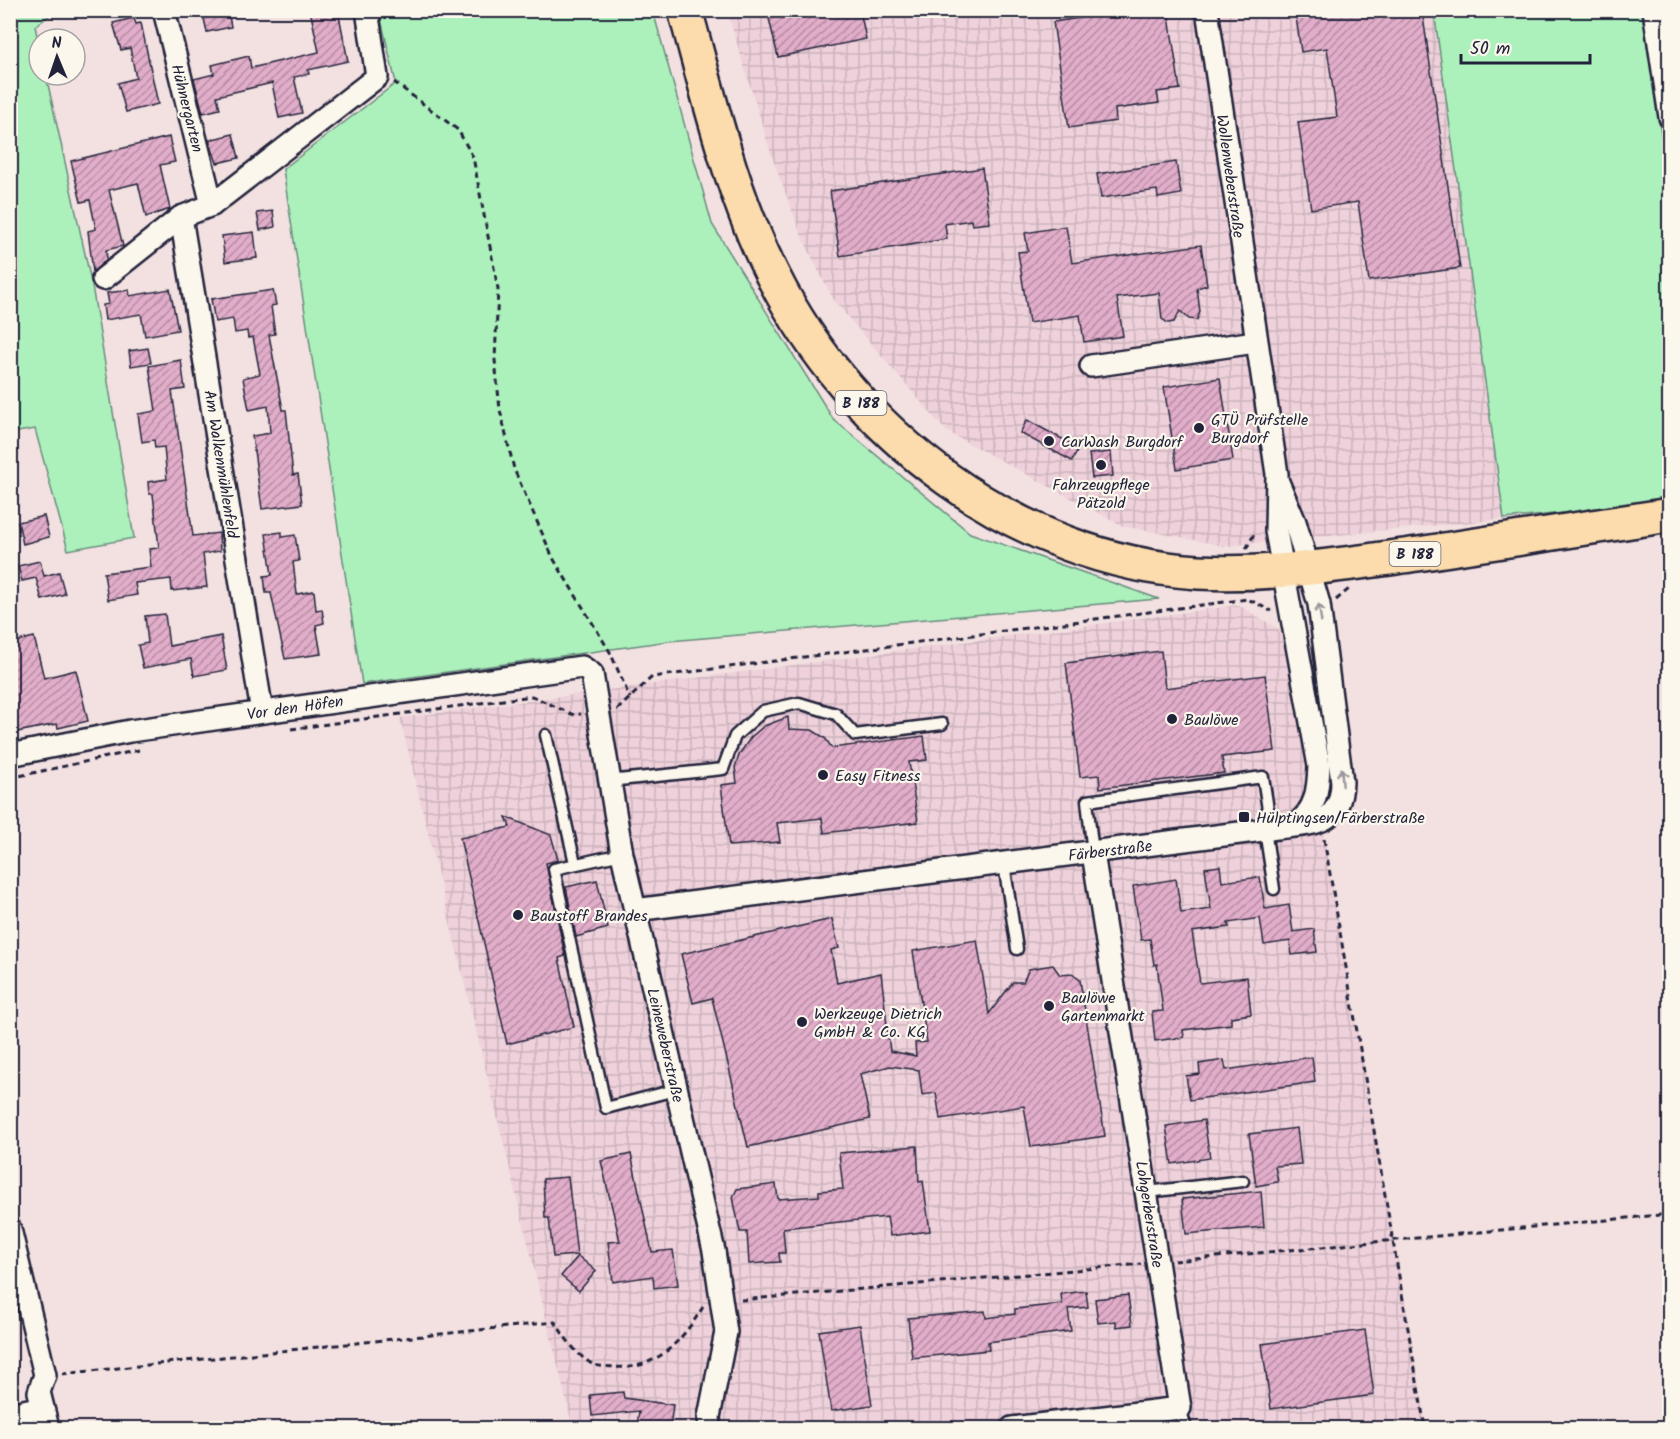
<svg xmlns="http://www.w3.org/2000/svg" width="1680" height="1439" viewBox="0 0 1680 1439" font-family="Kalam,sans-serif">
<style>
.industrial{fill:url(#industrial-grid)}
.green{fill:#acf1bc;stroke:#678a7c;stroke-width:1.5}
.building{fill:url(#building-hatch);stroke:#22223b;stroke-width:1.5}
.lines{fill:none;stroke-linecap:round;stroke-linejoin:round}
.lane-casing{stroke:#22223b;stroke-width:15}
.street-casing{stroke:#22223b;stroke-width:26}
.primary-casing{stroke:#22223b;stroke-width:38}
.path{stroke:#22223b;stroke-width:3;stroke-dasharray:6 4.5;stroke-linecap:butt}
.lane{stroke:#fbf7ec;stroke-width:10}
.street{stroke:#fbf7ec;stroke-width:21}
.primary{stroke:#fcdcac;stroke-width:33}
.oneway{stroke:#99979c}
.poi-dot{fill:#22223b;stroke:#fbf7ec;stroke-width:2}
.labels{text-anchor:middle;stroke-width:4.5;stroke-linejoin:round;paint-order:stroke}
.shield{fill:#fbf7ec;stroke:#636270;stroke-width:1.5}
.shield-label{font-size:15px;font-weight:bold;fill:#22223b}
.street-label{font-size:16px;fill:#22223b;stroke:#fbf7ec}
.poi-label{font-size:16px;fill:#22223b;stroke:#fbf7ec;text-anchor:start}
</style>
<defs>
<pattern id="industrial-grid" width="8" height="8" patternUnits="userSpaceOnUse" patternTransform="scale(1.5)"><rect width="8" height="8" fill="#eed1da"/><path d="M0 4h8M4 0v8" fill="none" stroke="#ccb3bc"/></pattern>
<pattern id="building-hatch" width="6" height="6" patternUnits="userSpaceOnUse" patternTransform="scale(1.5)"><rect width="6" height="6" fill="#e1adc8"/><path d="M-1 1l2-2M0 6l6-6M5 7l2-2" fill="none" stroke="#b68ca4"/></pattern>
</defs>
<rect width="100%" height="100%" fill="#f3e1e1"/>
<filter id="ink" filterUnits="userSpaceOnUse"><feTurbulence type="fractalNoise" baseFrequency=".0167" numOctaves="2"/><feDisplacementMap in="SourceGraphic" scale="12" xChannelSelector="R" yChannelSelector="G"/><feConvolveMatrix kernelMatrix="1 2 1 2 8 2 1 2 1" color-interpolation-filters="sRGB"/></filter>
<g filter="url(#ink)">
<g class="industrial">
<path d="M727,11H1434L1504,519L1225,546L1123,526L946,431L835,302L820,274L800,232L773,160Z"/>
<path d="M1642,11H1669V186Z"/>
<path d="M1239,605L1283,632L1321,821L1427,1428H573L400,718Z"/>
</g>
<g class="green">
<path d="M11,10L56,11L35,26L39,45V75H46L92,286L134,538L68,550L35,429L11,433Z"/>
<path d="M379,11H653L712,224L833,419L970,533L1159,599L669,641L362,684L283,169L396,83Z"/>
<path d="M1434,11H1642L1669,186L1670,304L1667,307L1670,322L1669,502L1504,519Z"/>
</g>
<g class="building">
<path d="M202,10H228L231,27L207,32Z"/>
<path d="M310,10H338L348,61L308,70L309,74L294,77L302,113L279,118L272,83L217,96L220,109L203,113L194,79L214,74L212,65L249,56L251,68L319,52Z"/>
<path d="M767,10H860L866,39L778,57Z"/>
<path d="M1099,10H1168L1180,89L1157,92L1159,103L1115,109L1116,121L1069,128L1053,22L1099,15Z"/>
<path d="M1295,10H1422L1460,268L1369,281L1358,202L1311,209L1298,122L1337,117L1327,48L1301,52Z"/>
<path d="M134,18L136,24L141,23L158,104L126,112L118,83L136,78L130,48L121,50L113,23Z"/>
<path d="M233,134L239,158L217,163L209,140Z"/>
<path d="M169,137L175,162L160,165L170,209L146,217L138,183L109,190L123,246L106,250L107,259L93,272L88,231L96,229L90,200L81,202L71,161Z"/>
<path d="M1176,162L1181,194L1158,198L1157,190L1101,198L1097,174Z"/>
<path d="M982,168L990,223L972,225L971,220L945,224L947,239L840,256L830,191Z"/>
<path d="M273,211L275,227L260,230L257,213Z"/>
<path d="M1066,226L1072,263L1201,245L1207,285L1197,288L1200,312L1197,320L1189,319L1180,311L1174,322L1168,323L1162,319L1159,293L1117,298L1123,336L1084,342L1080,315L1029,323L1018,252L1028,251L1025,233Z"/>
<path d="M254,232L257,258L225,262L222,236Z"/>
<path d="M170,289L178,330L145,336L141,314L105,320L103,305L109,304L107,293L129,290L130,296Z"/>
<path d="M273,290L276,305L271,306L275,334L269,335L283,410H286L293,475L298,474L302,504L262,509L252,436L270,433L268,406L249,410L243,378L260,374L253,337L248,338L247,331L235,333L233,319L215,322L211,299Z"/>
<path d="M148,348L151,363L131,366L129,351Z"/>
<path d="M181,360L185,389L172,391L193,536L219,533L220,551L203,554L207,587L172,591L171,579L135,583L137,595L108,600L104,573L151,567L149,549L159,548L153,494H149L148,482L167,479L164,447L155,448L154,440L142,442L138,414L156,411L149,366Z"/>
<path d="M1220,378L1233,460L1177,469L1164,387Z"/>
<path d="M1027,420L1079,448L1072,461L1020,433Z"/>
<path d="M1111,452L1113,476L1092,478L1089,454Z"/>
<path d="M44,516L49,537L23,544L18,522Z"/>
<path d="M282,532V537L295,535L299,561L293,562L297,594L314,591L316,610L322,609L324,623L316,625L321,654L285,659L271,593H266L264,576L272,575L266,534Z"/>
<path d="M40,561L44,576L59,572L65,594L42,600L36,578L22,581L18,566Z"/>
<path d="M165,614L169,646L221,636L227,670L194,676L191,659L143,668L138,645L148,643L145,616Z"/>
<path d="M34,637L44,678L76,670L88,721L58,728L57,724L17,732L10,700V643Z"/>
<path d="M1161,651L1165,688L1265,675L1275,751L1222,757L1224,773L1100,788L1099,775L1080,777L1066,663Z"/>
<path d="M788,717L789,729L812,730L825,738L832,748L924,736L927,760L909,762L918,822L824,833L822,818L777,823L780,842L729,846L721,785L737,783L735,767L740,753L751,737L764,726Z"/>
<path d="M506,817L551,835L558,860L546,863L565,956L559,958L574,1027L507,1044L460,838L510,827Z"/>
<path d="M1220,866L1222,882L1260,877L1265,909L1289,905L1293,932L1314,929L1317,952L1292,955L1290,941L1264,945L1260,918L1228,923L1229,927L1192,932L1200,983L1247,977L1251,1014L1231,1017V1024L1183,1030L1184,1037L1155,1041L1152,1012L1163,1011L1157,964L1154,965L1150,939L1141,940L1133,886L1176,879L1181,913L1211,909L1205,868Z"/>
<path d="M597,880L608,928L576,937L566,887Z"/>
<path d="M832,919L839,948L831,950L837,983L881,973L890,1051L916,1056L915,1043L927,1042L913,951L977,940L989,1014L1013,982H1023L1029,969L1053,965L1060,975L1072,974L1080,980L1105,1136L1031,1147L1024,1106L940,1119L936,1093L922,1095L919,1070L890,1066L860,1074L870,1119L748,1147L712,998L693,1003L681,954Z"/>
<path d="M1312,1057L1315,1082L1190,1100L1186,1076L1200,1074L1199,1064L1224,1060L1226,1070Z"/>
<path d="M1204,1120L1210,1158L1172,1164L1166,1126Z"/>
<path d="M1297,1128L1301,1164L1275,1166L1278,1182L1256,1186L1249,1134Z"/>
<path d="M917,1146L919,1182L923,1181L930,1231L890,1236L887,1217L783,1228L785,1253H779L780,1262L749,1264L747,1232H740L733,1197L737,1189L776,1184L778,1199L819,1196V1191L843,1189L839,1153Z"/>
<path d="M631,1154L652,1252L673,1250L678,1285L654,1288L653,1276L613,1282L608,1242L620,1241L601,1161Z"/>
<path d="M568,1177L577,1255L553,1257L549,1218H545L543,1179Z"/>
<path d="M1261,1191L1264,1227L1186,1234L1182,1199Z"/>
<path d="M578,1256L596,1271L579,1291L561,1276Z"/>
<path d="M1086,1291L1088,1307L1068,1309L1071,1331L988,1342L989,1350L912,1358L908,1318L985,1311L986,1318L1015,1314V1309L1062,1304L1061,1294Z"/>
<path d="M1128,1295L1132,1325L1116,1327V1321L1098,1323L1095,1299Z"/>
<path d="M860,1325L872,1405L831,1411L819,1331Z"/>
<path d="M1365,1330L1374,1395L1271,1409L1262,1344Z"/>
<path d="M623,1392L624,1398L673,1405L670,1428L637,1426L639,1411L592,1416L590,1395Z"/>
</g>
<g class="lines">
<defs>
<g id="lane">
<path d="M546,735L575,863"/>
<path d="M609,781L723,769L735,736L763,711L799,703L836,714L855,735L942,724"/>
<path d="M1265,830L1274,889"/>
<path d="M1093,853L1087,801L1263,777L1271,829"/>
<path d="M622,854L554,869L606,1108L675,1090"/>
<path d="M1004,864L1017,949"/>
<path d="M1147,1192L1243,1181"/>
<path d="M1180,1408L1186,1428"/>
</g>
<g id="street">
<path d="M164,10L212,205"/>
<path d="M1207,10L1277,474L1276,531L1319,766C1318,791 1316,809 1296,825"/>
<path d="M1654,10L1670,117"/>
<path d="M103,279L181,217"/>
<path d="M1091,366L1255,342"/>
<path d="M262,712L181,217L212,205L377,77L367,10"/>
<path d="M10,755L130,731L582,667L592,674L622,854L714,1251L726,1332L709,1417L710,1428"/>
<path d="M635,910L1271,829C1308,823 1341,829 1342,782L1319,604L1295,522L1278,482"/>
<path d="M10,1229L45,1375L39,1392L48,1428"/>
<path d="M10,1414L42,1407"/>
<path d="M1012,1428L1180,1408L1093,853"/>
</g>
<path id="primary" d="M685,10C710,100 731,193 773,276C852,434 1018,561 1198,572C1272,576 1345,564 1418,554C1502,541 1586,528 1670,515"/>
</defs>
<use href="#lane" class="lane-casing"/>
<use href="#street" class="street-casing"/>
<use href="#primary" class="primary-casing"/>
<g class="path">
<path d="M394,82L458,130L473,157L498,289L495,360L500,410L514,469L553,558L610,652L630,698"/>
<path d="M1246,549L1256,531"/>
<path d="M1336,600L1349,589"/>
<path d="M617,710L652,677L1248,599L1271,611"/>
<path d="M291,729L532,696L574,715L581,714"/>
<path d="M10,778L139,750"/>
<path d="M1324,839L1425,1428"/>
<path d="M1174,1261L1670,1214"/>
<path d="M741,1300L1141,1264"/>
<path d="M62,1374L555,1322C565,1337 575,1354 592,1364C598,1367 608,1366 615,1367C657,1371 683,1339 703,1307"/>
</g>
<use href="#lane" class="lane"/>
<use href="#street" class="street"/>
<use href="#primary" class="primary"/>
</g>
<defs><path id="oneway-shaft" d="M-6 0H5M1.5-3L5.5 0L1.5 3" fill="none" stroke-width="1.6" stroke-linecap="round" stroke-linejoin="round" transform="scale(1.5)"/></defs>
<g class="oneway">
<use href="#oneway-shaft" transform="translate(1320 613) rotate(-99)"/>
<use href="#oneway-shaft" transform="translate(1342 777) rotate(-94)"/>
</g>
</g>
<g class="poi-dot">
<circle cx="1199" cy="428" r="6"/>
<circle cx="1049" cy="441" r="6"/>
<circle cx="1101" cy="465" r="6"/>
<circle cx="1172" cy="719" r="6"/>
<circle cx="823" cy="775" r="6"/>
<rect x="1238" y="811" width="12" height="12" rx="3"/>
<circle cx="518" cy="915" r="6"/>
<circle cx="1049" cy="1006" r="6"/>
<circle cx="802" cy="1022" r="6"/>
</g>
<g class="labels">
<g class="shield">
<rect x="835.5" y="391" width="51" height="24" rx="4.5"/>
<rect x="1389.5" y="542" width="51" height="24" rx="4.5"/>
</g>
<g class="shield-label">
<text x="861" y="408">B 188</text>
<text x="1415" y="559">B 188</text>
</g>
<g class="street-label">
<text transform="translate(188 108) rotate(76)" y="6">Hühnergarten</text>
<text transform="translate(1231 176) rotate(82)" y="6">Wollenweberstraße</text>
<text transform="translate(222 464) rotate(81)" y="6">Am Walkenmühlenfeld</text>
<text transform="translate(295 707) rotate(-8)" y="6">Vor den Höfen</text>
<text transform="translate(1110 850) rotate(-7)" y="6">Färberstraße</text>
<text transform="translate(666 1045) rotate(77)" y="6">Leineweberstraße</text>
<text transform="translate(1150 1214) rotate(81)" y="6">Lohgerberstraße</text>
</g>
<g class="poi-label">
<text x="1211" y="425">GTÜ Prüfstelle<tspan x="1211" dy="18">Burgdorf</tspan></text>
<text x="1061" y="447">CarWash Burgdorf</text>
<text x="1101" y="490" text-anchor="middle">Fahrzeugpflege<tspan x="1101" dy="18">Pätzold</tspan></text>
<text x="1184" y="725">Baulöwe</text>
<text x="835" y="781">Easy Fitness</text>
<text x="1256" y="823">Hülptingsen/Färberstraße</text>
<text x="530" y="921">Baustoff Brandes</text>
<text x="1061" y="1003">Baulöwe<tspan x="1061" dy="18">Gartenmarkt</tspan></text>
<text x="814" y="1019">Werkzeuge Dietrich<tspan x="814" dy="18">GmbH &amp; Co. KG</tspan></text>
</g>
</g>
<rect width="1680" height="1439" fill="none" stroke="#fbf7ec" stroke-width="36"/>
<rect x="18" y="18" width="1644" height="1403" fill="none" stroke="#22223b" stroke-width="2" filter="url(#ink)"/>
<g transform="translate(57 57) rotate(358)"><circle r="28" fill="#fbf7ec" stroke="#a4a2a5" stroke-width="1.5"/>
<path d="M0-4.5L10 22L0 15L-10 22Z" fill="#22223b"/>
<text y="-9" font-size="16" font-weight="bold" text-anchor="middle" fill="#22223b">N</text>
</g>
<path d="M1461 54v9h129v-9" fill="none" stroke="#22223b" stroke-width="3"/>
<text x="1470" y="54" font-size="18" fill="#22223b" stroke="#fbf7ec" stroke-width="4.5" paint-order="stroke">50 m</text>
</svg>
